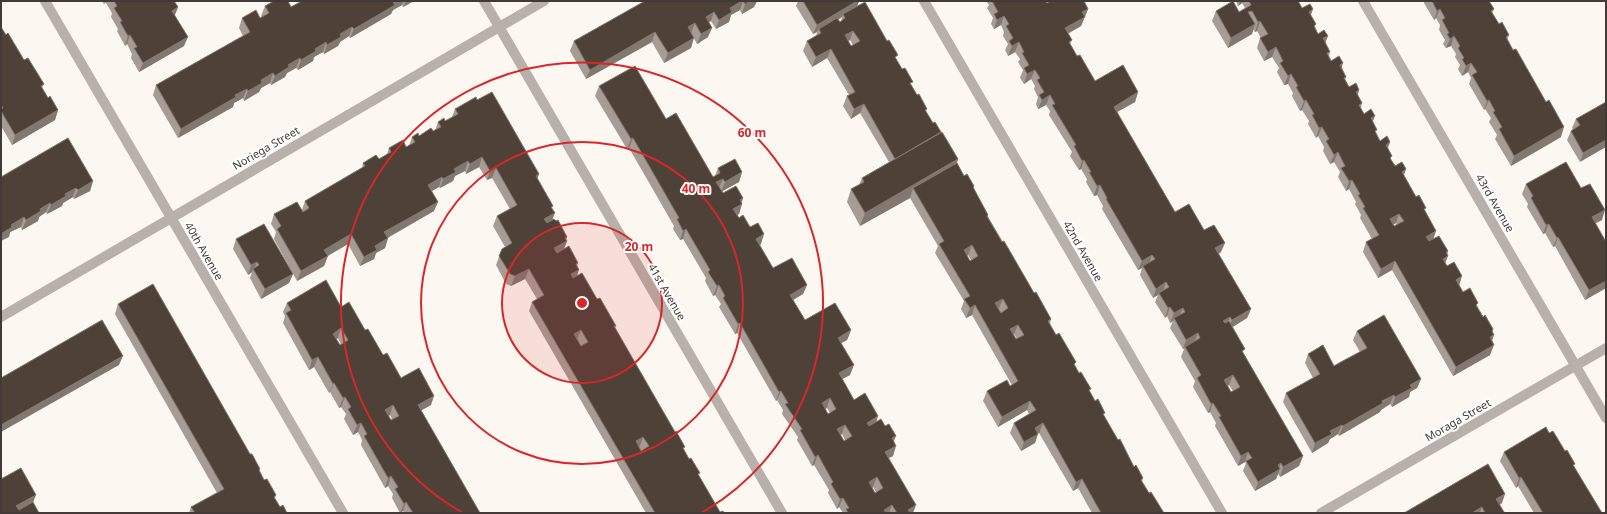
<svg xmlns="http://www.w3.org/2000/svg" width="1607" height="514" viewBox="0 0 1607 514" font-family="'Noto Sans',sans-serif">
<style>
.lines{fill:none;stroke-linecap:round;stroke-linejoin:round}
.minor{stroke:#b7b0ab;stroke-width:10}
.wall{fill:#a69c95;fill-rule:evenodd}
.shaded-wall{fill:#827870}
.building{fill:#4e4138;stroke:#827870;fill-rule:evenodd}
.ring{fill:none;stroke:#d62828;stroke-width:2}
.labels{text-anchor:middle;stroke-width:4;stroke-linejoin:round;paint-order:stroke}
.street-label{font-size:11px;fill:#413a36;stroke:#fff}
.centre{fill:#d62828;stroke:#fff;stroke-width:2}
.ring-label{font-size:12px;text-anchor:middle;font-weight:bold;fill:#d62828;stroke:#fff;stroke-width:4;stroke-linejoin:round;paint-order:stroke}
</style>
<rect width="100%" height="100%" fill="#fdf7f2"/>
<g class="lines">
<g class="minor">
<path d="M45,1L343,513"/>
<path d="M484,1L782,513"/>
<path d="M924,1L1222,513"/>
<path d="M1363,1L1606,418"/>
<path d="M1,317L544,1"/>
<path d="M1321,513L1606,348"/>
</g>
</g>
<g class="wall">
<path d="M102,1H174L178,7L175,15L184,46L139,72L131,58L132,54L127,44L125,46L117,31L118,29L111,17L112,13L106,3L104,4Z"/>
<path d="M302,1H414L403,7L402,5L393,10L391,14L350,38L349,36L340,42L338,46L324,54L323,52L314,57L313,61L298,70L296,68L287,73L285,77L271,85L270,83L261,88L259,92L244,101L243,98L234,103L233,107L178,138L153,95L156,85L243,36L239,28L242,18H260L262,17L261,16L265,6L291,7Z"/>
<path d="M645,1H757L754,7L742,14L740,10L731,15L729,22L716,29L711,21L709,22L708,37L697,44L691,33V48L664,63L652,42L586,79L570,51L574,41Z"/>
<path d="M798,1H859L857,7L896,59L917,95L927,109L926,111L933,123L958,159L957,163L964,176L974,186L973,188L988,215V217L1034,293L1051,319L1050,324L1134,467L1143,478L1142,482L1149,493L1164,513H1092L1078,488L1073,491L1039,433H1038L1035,443L1021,451L1010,433L1014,423L1029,414L1027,410L998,427L983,401L987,391L1012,385L972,315L966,318L961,309L964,301L935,253L938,246L910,198L860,226L847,202L851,189L859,185L862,178L889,162L860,113L851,119L843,106L847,96L849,95L827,58L812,67L803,51L807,41L816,36L817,32L813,34L796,6ZM842,17L841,21L840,22L838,20ZM850,40L853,45L851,46L848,41ZM968,255L971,260L970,261L967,256ZM1014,334L1017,339H1016L1014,335Z"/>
<path d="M986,1H1045L1047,3L1088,9L1081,26L1068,34L1072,40L1070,44L1077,56L1095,81L1138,92L1135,102L1117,112L1175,212L1204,230L1221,252L1219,254L1251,309L1247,318L1232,327L1244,354L1303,456L1299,466L1280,477L1278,474L1276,479L1255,491L1243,471L1246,463L1245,462L1238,466L1215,426L1216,423L1210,412L1208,413L1193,387L1195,381L1181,357L1184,349H1183L1170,328L1173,321L1170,323L1167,316L1165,318L1155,302L1158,295L1153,298L1140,275L1142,268L1138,270L1102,209L1103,206L1097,195L1094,196L1086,182L1087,179L1081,169L1079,170L1070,156L1072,152L1049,115L1050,111L1046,105L1038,109L1036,104L1038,97L1034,89L1035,86L1031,79L1024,84L1020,78L1023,70L1018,62L1020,59L1015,52L1008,56L1005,50L1008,44L1003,36L1004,32L1001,25L994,29L991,24L993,18L987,8L989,5ZM1229,385L1233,391L1231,392L1228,386Z"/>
<path d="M1236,1H1300L1299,2L1302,8L1313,9L1311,15L1315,28L1318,34L1325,43L1330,52L1329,56L1331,61L1341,69L1346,77L1345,80L1349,87L1359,90L1358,95L1362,103L1361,108L1364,114L1373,122L1376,134L1380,141L1390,142L1388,148L1391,160L1395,166L1406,169L1404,175L1425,212L1433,239L1448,251L1445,263L1463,292L1477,306L1492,332L1490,355L1453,376L1392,270L1378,278L1363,252L1366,242L1372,239L1360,218L1361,215L1355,204L1356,202L1349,189L1346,191L1338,177L1340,172L1334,162L1330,164L1323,151L1324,147L1318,136L1316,138L1308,124L1309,121L1302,110L1300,111L1292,96L1293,93L1288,84L1284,85L1277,72L1279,68L1272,57L1264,61L1257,48L1260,38H1261L1257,31L1255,32L1253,29L1252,34L1228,48L1212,21L1216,11L1239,12L1245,8L1242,3L1238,6ZM1396,223L1397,225L1394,226L1393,225Z"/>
<path d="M1424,1H1489L1494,9L1492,14L1499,24L1509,35L1507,40L1561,137L1511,166L1495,139L1497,135L1489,122L1491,118L1485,109L1484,110L1469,84L1471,78L1468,72L1462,76L1458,69L1460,65L1455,57L1456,54L1451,46L1446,48L1443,44L1445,40L1439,30L1440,25L1436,18L1434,20L1424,3Z"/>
<path d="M1,27L6,35L24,60L44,84L42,88L48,98L58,110L55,120L12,145L1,126Z"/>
<path d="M599,86L666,119L713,177L715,176L718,168L742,172L739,182L722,191L723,193L743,198L739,214L737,215L739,218L750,227L761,244L760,245L773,268L807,285L803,294L793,300L805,320L851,330L847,340L841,343L850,375L842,379L854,400L876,422L894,442L893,456L888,458L913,513H843L839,507L837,509L828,493L829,490L814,465L812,466L797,440L798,437L782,414L783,410L777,400L776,401L737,333L735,334L719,307L721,304L715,295L713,296L705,281L706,278L683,239L680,240L673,229L674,226L629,148L627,149L595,96ZM827,408L830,413L828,414L825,409ZM842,434L845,440L844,441L841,435ZM872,487H873L876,492L875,493Z"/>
<path d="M477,100L539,174L537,179L553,206L552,208V220L567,237L566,240L567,241L564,249L577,266V276L597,299L616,326L615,328L684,450L720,512L724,513H646L529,311L532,302L537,299L525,279L511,286L506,284L496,265L502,249L505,247L493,226L497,216L510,209L492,178L487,180L479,167L466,174L465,171L455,176L453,181L440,188L439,187L431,191L434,211L388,238L385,248L376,253L374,259L360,266L348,244L327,256L324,266L297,281L274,239L276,232L271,224L274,214L302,210L305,201L362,168L363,163L379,159L387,154L389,148L406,147L409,146L412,137L419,136L433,131H435L438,122L445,121L452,117L455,109Z"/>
<path d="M1606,102L1580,162L1567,140L1571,131L1573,129L1572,128L1576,119Z"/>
<path d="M1,177L93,181L90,191L74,199L73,197L63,203L62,206L47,214L46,212L39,217L38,221L22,230L21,227L10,232L9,237Z"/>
<path d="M1526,184L1581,188L1602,220L1595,223L1606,242V288L1585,300L1555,246L1553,247L1545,233L1543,234L1527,207L1528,204L1522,194Z"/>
<path d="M236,239L293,274L289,283L261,299L250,278L252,272L248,275L233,249Z"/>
<path d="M287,303L341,307L365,330L383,355L401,378L431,405L421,410L480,513H404L403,511L400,513L392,498L393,494L388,486L385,488L361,445L362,440L358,432L353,435L344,419L346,414L341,407L339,408L330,392L329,393L314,367L309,370L283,323L285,316L283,312ZM338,338L341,344L340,345L336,339ZM390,415L392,419L391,420L388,416Z"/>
<path d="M118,304L259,471L264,480L276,495L275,498L280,507L287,513H189L191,507L217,493L115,314Z"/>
<path d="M1357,331L1421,379L1417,388L1410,392L1409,397L1392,407L1390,404L1381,410L1380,412L1339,436L1338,434L1330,439L1328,443L1312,453L1283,402L1286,393L1313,378L1305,363L1308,354L1334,366L1360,352L1353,340Z"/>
<path d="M1549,433L1574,466L1602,513H1534L1518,486L1516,488L1500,461L1504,452Z"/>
<path d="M1502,503L1500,505L1504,512V513H1404Z"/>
</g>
<g class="shaded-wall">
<path d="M395,1H403L402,5L393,10L391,14L350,38L354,29Z"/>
<path d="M406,1H414L403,7Z"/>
<path d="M743,1L740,10L731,15L729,22L716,29L719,20L730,8Z"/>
<path d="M751,1H757L754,7L742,14L745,4Z"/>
<path d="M857,1H859L856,10L843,14L842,17L820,30L819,29L817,32L813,34L817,25Z"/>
<path d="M1240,1H1243L1242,3L1238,6Z"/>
<path d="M178,7L174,17L172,11Z"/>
<path d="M1088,9L1081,26L1061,37L1065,28L1082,12Z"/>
<path d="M1313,9L1309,19V12Z"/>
<path d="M1440,9L1436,18L1434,20L1437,11Z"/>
<path d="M714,12L711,21L702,26L706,17Z"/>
<path d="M1004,16L1001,25L994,29L997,20Z"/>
<path d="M1260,21L1257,31L1255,32L1258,22Z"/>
<path d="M695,23L691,33L688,27Z"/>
<path d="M1255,24L1252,34L1228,48L1231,38Z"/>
<path d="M352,27L349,36L340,42L338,46L324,54L327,45L340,34Z"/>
<path d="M712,28L708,37L697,44L701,34Z"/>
<path d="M853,31L850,40L841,45L845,35Z"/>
<path d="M655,32L652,42L586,79L590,70Z"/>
<path d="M130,35L127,44L125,46L128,36Z"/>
<path d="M1328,36L1324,46L1323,38Z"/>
<path d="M1454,36L1451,46L1446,48L1450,39Z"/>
<path d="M188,37L184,46L139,72L143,63Z"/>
<path d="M694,38L691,48L664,63L668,53Z"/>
<path d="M326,42L323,52L314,57L313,61L298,70L301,60L315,49Z"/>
<path d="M1019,42L1015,52L1008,56L1012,46Z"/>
<path d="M1276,47L1272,57L1264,61L1268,52Z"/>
<path d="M831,49L827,58L812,67L816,57Z"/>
<path d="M300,58L296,68L287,73L285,77L271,85L275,76L288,65Z"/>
<path d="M1343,63L1340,73V65Z"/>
<path d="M1471,63L1468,72L1462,76L1466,66Z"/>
<path d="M1035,70L1031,79L1024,84L1027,74Z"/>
<path d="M273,73L270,83L261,88L259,92L244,101L248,91L261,80Z"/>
<path d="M1291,74L1288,84L1284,85L1288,76Z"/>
<path d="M247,89L243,98L234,103L233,107L178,138L181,129L235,95Z"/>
<path d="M1359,90L1356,99V92Z"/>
<path d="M1138,92L1135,102L1110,116L1114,107Z"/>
<path d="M1050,95L1046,105L1038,109L1042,100Z"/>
<path d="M1306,100L1302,110L1300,111L1304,101Z"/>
<path d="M1489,100L1485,109L1484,110L1487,101Z"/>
<path d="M864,104L860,113L851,119L854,109Z"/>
<path d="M58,110L55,120L12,145L15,135Z"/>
<path d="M1375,116L1371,126V118Z"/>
<path d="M1322,127L1318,136L1316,138L1319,128Z"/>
<path d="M1564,127L1561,137L1511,166L1514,156Z"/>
<path d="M633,138L629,148L627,149L631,139Z"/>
<path d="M1606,140V147L1580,162L1583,153Z"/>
<path d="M1390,142L1386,151V145Z"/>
<path d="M1338,152L1334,162L1330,164L1334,155Z"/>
<path d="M482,157L479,167L466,174L470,164Z"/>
<path d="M958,159L953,173L913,188L910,198L860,226L865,213Z"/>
<path d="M1084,160L1081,169L1079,170L1082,161Z"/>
<path d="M468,161L465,171L455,176L453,181L440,188L443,179L454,169Z"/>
<path d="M496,168L492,178L487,180L490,171Z"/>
<path d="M1406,169L1402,179V172Z"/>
<path d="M742,172L739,182L721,192L725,182Z"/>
<path d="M539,174L536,183V176Z"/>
<path d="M442,177L439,187L425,195L428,185Z"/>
<path d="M723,179L719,188L716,182Z"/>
<path d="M1352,180L1349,189L1346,191L1349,181Z"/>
<path d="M93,181L90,191L74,199L78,190Z"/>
<path d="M1100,185L1097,195L1094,196L1097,186Z"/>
<path d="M76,188L73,197L63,203L62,206L47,214L51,205L65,194Z"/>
<path d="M743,198L740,205L742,204L739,214L730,219L733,209L740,200Z"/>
<path d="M438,202L434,211L381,241L384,232Z"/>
<path d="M50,203L46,212L39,217L38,221L22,230L26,220L40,209Z"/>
<path d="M1605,210L1602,220L1589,227L1592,217Z"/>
<path d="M555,213L551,223L541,228L544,219Z"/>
<path d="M1399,214L1396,223L1387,228L1390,219Z"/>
<path d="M24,217L21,227L10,232L9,237L1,241V234L11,225Z"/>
<path d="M1549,224L1545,233L1543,234L1546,225Z"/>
<path d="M686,229L683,239L680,240L683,231Z"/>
<path d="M1436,231L1433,240L1423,246L1426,237Z"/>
<path d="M351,234L348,244L321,260L324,250Z"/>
<path d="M764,234L761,244L753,248L756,239Z"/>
<path d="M567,237L565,242L567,241L563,251L551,257L554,248Z"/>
<path d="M1558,237L1555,246L1553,247L1557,238Z"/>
<path d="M388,238L385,248L376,253L374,259L360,266L364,257L375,246Z"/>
<path d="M1225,243L1221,252L1212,257L1215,248Z"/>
<path d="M972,245L968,255L960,259L964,250Z"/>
<path d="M1448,251L1445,258L1448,256L1444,266L1439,269L1446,252Z"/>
<path d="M1152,255L1149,264L1143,266L1142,268L1138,270L1142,261Z"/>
<path d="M328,256L324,266L297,281L301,271Z"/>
<path d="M1395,261L1392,270L1378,278L1381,269Z"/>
<path d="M257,262L254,270L253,269L252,272L248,275L251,265Z"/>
<path d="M578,263L574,273L579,270L576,279L568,284L571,274L576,264Z"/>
<path d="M529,269L525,279L511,286L515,276Z"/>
<path d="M293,274L289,283L261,299L265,289Z"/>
<path d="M1462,276L1459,286L1456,280Z"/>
<path d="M1606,281V288L1585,300L1589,290Z"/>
<path d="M1166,282L1163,292L1159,293L1158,295L1153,298L1156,289Z"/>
<path d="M719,285L715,295L713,296L717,286Z"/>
<path d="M807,285L803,294L786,304L790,295Z"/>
<path d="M1003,299L999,308L992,312L995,303Z"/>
<path d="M975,305L972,315L966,318L970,308Z"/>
<path d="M1170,307L1167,316L1165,318L1168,308Z"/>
<path d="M1183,308L1179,317L1174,318L1173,321L1170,323L1174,313Z"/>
<path d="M1251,309L1247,318L1228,330L1232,320Z"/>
<path d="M1230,317L1226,327L1223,321Z"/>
<path d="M740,323L737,333L735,334L738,324Z"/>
<path d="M1018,325L1014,334L1007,339L1010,329Z"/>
<path d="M341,328L338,338L330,343L333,334Z"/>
<path d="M1493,329L1491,337L1494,335L1491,344L1486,347L1492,331Z"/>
<path d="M581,330L577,340L570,344L574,334Z"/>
<path d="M851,330L847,340L834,347L838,338Z"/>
<path d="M1198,333L1194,343L1185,347L1183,349L1186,340Z"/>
<path d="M1494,345L1490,355L1453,376L1456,367Z"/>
<path d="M123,356L119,365L1,432V425Z"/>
<path d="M318,357L314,367L309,370L312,360Z"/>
<path d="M854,365L850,375L835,383L839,373Z"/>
<path d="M1233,375L1229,385L1221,389L1224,380Z"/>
<path d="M1421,379L1417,388L1410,392L1409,397L1392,407L1395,397L1410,385Z"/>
<path d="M334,383L330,392L329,393L333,384Z"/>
<path d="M781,391L777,400L776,401L779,392Z"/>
<path d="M1394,395L1390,404L1381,410L1380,412L1339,436L1343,426Z"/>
<path d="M434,396L431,405L415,414L418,405Z"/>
<path d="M345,397L341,407L339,408L343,398Z"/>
<path d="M830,398L827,408L818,412L822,403Z"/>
<path d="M1030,401L1027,410L998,427L1002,417Z"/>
<path d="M1213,403L1210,412L1208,413L1211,404Z"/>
<path d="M393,405L390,415L382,420L385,410Z"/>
<path d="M878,416L875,426L863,432L867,423Z"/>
<path d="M361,423L358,432L353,435L357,425Z"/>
<path d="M1043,423L1039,433L1032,437L1035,428Z"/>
<path d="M845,425L842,434L834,438L837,429Z"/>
<path d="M1342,425L1338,434L1330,439L1328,443L1312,453L1315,443L1330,431Z"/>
<path d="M1038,434L1035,443L1021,451L1024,442Z"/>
<path d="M896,436L892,445V438Z"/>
<path d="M643,437L640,446L632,451L636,441Z"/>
<path d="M896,446L893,456L881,462L885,452Z"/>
<path d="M1248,452L1245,462L1238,466L1241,456Z"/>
<path d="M818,455L814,465L812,466L815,457Z"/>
<path d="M1303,456L1299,466L1280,477L1283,467Z"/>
<path d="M1281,463L1278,470L1280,469L1276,479L1255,491L1258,482Z"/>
<path d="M391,476L388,486L385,488L388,478Z"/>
<path d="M877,477L873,487L865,491L869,482Z"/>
<path d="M1521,477L1518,486L1516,488L1519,478Z"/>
<path d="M1082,479L1078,488L1073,491L1076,482Z"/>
<path d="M1505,494L1502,503L1493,508L1496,499Z"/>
<path d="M36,495L32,505L17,513L16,506Z"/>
<path d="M843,498L839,507L837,509L840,499Z"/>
<path d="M406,502L403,511L400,513L404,504Z"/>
<path d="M892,505L889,513H883L884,510Z"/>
<path d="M916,505L913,513H907L908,510Z"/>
<path d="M1482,507L1480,513H1472Z"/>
</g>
<g class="building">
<path d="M114,1H174L178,7L172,11L188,37L143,63L134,48L137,47L130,35L128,36L120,22L122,21L114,8L117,6Z"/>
<path d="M274,1H288L291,7L302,1H395L393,2L395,5L354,29L352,27L340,34L341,37L327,45L326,42L315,49L316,51L301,60L300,58L288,65L289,67L275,76L273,73L261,80L262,83L248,91L247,89L235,95L236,97L181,129L156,85L250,32L242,18L256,10L260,18L269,13L265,6Z"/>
<path d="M645,1H742L730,8L732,12L719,20L714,12L706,17L712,28L701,34L695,23L688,27L694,38L668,53L655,32L590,70L574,41Z"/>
<path d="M743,1H751L745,4Z"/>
<path d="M803,1H857L817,25Z"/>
<path d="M992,1H1045L1047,3L1050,1H1084L1088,9L1082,12L1085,17L1065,28L1072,40L1069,42L1077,56L1080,55L1095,81L1123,65L1138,92L1114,107L1175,212L1189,204L1204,230L1214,225L1225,243L1215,248L1251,309L1232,320L1230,317L1223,321L1225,323L1229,321L1245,349L1242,351L1303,456L1283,467L1281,463L1278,465L1280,469L1258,482L1246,461L1252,458L1248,452L1241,456L1219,417L1221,416L1213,403L1211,404L1197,378L1201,375L1185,347L1200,338L1198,333L1186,340L1174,318L1185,312L1183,308L1174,313L1170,307L1168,308L1159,293L1169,287L1166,282L1156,289L1143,266L1155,259L1152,255L1142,261L1106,199L1107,198L1100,185L1097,186L1089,172H1091L1084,160L1082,161L1074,146L1076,145L1052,105L1055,104L1050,95L1042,100L1039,95L1044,92L1037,80L1040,78L1035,70L1027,74L1024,68L1029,65L1022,53L1024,52L1019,42L1012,46L1009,41L1013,38L1006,26L1009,24L1004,16L997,20L994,14L998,12ZM1233,375L1240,387L1231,392L1224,380Z"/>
<path d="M1233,1L1239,12L1251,5L1249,1H1298L1302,8L1310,4L1313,9L1309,12L1316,24L1314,26L1318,34L1324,30L1328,36L1323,38L1330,52L1327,53L1331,61L1339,56L1343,63L1340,65L1346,77L1344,78L1349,87L1356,83L1359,90L1356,92L1362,103L1359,105L1364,114L1371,109L1375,116L1371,118L1377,130L1375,131L1380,141L1387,136L1390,142L1386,145L1392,156L1390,158L1395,166L1402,162L1406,169L1402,172L1416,197L1419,195L1426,208L1424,209L1436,231L1426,237L1429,241L1439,236L1448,251L1446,252L1448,256L1443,259L1447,266L1454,262L1462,276L1456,280L1463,292L1470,288L1478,303L1476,305L1483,317L1485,315L1493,329L1492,331L1494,335L1490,337L1494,345L1456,367L1395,261L1381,269L1366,242L1379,235L1363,208L1365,207L1358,195L1360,194L1352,180L1349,181L1341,168L1345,166L1338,152L1334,155L1326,141L1329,139L1322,127L1319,128L1312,115L1314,114L1306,100L1304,101L1296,87L1298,86L1291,74L1288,76L1280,63L1283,61L1276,47L1268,52L1260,38L1268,34L1260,21L1258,22L1252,11L1248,12L1255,24L1231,38L1216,11ZM1399,214L1404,221L1394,226L1390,219Z"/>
<path d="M1432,1H1489L1494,9L1491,11L1499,24L1502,22L1509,35L1506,37L1513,50L1516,49L1546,102L1549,100L1564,127L1514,156L1499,129L1502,127L1493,112L1495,111L1489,100L1487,101L1472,75L1477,72L1471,63L1466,66L1462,59L1464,58L1458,48L1460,46L1454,36L1450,39L1447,34L1449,33L1442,20L1445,18L1440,9L1437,11Z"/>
<path d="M865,2L887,41L889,40L898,55L895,57L902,69L905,68L913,82L910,83L917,95L919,94L927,109L925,110L933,123L935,122L941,132L895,159L864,104L854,109L847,96L855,92L831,49L816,57L807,41L821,33L819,29L837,18L840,22L845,18L843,14ZM853,31L860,41L851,46L845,35Z"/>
<path d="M1,27L6,35L8,33L24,60L28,58L44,84L41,86L48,98L50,96L58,110L15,135L1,111V109L3,108L1,105Z"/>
<path d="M635,66L666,119L676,113L713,177L720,173L718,168L735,159L742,172L725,182L723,179L716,182L723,193L736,186L743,198L740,200L742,204L733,209L739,218L743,215L750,227L758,223L764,234L756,239L773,268L792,258L807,285L790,295L805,320L835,303L851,330L838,338L854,365L839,373L854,400L865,393L878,416L867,423L869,426L881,419L885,426L889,424L896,436L892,438L896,446L885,452L916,505L908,510L910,513H897L892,505L884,510L886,513H848L846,509L849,508L843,498L840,499L831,484L833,482L818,455L815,457L800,430L802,429L785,404L788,403L781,391L779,392L740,323L738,324L723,298L725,296L719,285L717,286L708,272L710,270L686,229L683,231L677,219L679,218L633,138L631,139L599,86ZM830,398L836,409L828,414L822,403ZM845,425L852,436L844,441L837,429ZM877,477L883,488L875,493L869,482Z"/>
<path d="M492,92L539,174L536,176L553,206L551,207L555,213L544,219L547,223L554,219L556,221L558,220L567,237L565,238L567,241L554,248L557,253L569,246L578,263L576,264L579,270L571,274L573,278L582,273L597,299L600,298L616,326H614L675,432L676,431L685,447L683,448L689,459L691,458L700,473L698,474L720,512L723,511L724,513H655L532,302L544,295L529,269L515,276L510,274L499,256L502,249L512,243L497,216L517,205L496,168L490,171L482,157L470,164L468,161L454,169L456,172L443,179L442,177L428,185L438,202L384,232L388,238L375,246L377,250L364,257L351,234L324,250L328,256L301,271L277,229L281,226L274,214L297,202L303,212L309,208L305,201L365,166L363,163L376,155L379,159L391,152L389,148L403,140L406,147L415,142L412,137L418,133L419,136L431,128L433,131L441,127L438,122L444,118L445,121L458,114L455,109L476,97L477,100ZM581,330L588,342L581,346L574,334ZM643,437L649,446L641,451L636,441Z"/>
<path d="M1606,102V140L1583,153L1571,131L1580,125L1576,119Z"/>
<path d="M942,132L958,159L865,213L851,189L864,182L862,178Z"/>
<path d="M68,138L93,181L78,190L76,188L65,194L66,196L51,205L50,203L40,209L41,211L26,220L24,217L11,225L12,227L1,234V177Z"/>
<path d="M1566,162L1581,188L1590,184L1605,210L1592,217L1606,242V281L1589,290L1558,237L1557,238L1549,224L1546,225L1531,198L1533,196L1526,184Z"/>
<path d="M957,163L964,176L967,174L974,186L973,187L988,215L987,216L1002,242L1004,241L1034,293L1036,292L1051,319L1048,321L1056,335L1059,333L1076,362L1074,364L1079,373L1081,372L1091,389L1089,390L1095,401L1098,399L1105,413L1103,414L1118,440L1120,439L1134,467L1136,465L1143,478L1141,480L1149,493L1151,492L1164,513H1101L1082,479L1076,482L1043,423L1035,428L1038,434L1024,442L1014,423L1036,410L1030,401L1002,417L987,391L1007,380L1010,386L1018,381L975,305L970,308L964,299L970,296L939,244L944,241L913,188ZM972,245L978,256L970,261L964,250ZM1003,299L1008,308L1001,313L995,303ZM1018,325L1024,335L1016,339L1010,329Z"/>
<path d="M264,224L293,274L265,289L253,269L259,265L257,262L251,265L236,239Z"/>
<path d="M326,280L341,307L349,302L365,330L368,329L383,355L387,353L401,378L419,368L434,396L418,405L480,513H413L406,502L404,504L395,489L398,487L391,476L388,478L364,436L367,434L361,423L357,425L348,409L351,407L345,397L343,398L334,383L333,384L318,357L312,360L286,313L291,310L287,303ZM341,328L348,340L340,345L333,334ZM393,405L399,416L391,420L385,410Z"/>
<path d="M153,284L250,454H252L260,469L259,470L264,480L267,479L276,495L274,497L280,507L283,505L287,513H195L191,507L224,489L118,304Z"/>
<path d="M1384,315L1421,379L1410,385L1412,388L1395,397L1394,395L1382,401L1383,403L1343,426L1342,425L1330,431L1332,434L1315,443L1286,393L1320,374L1308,354L1323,345L1334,366L1339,363L1367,348L1357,331Z"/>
<path d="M102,320L123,356L1,425V378Z"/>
<path d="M1546,427L1549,433L1553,431L1565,451L1567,450L1575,464L1573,465L1602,513H1543L1521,477L1519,478L1504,452Z"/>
<path d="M1488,464L1505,494L1496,499L1504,512L1502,513H1485L1482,507L1472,513H1404Z"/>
<path d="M21,468L36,495L16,506L19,510L33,502L39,513H1V479Z"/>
</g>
<circle cx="582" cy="303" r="80" fill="#d62828" fill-opacity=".12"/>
<g class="ring">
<circle cx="582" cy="303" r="80"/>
<circle cx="582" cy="303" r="161"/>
<path d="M463 513A241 241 0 1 1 701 513"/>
</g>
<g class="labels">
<g class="street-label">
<text transform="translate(266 148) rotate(-30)" y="4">Noriega Street</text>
<text transform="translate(1495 203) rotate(60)" y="4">43rd Avenue</text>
<text transform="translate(204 251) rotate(60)" y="4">40th Avenue</text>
<text transform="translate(1083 251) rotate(60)" y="4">42nd Avenue</text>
<text transform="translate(667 292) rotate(60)" y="4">41st Avenue</text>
<text transform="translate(1458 420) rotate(-30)" y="4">Moraga Street</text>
</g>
</g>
<circle cx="582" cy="303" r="6" class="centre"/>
<g class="ring-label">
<text x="752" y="137">60 m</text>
<text x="696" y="193">40 m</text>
<text x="639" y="251">20 m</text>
</g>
<rect width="1607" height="514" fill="none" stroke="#413a36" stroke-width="4"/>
</svg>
